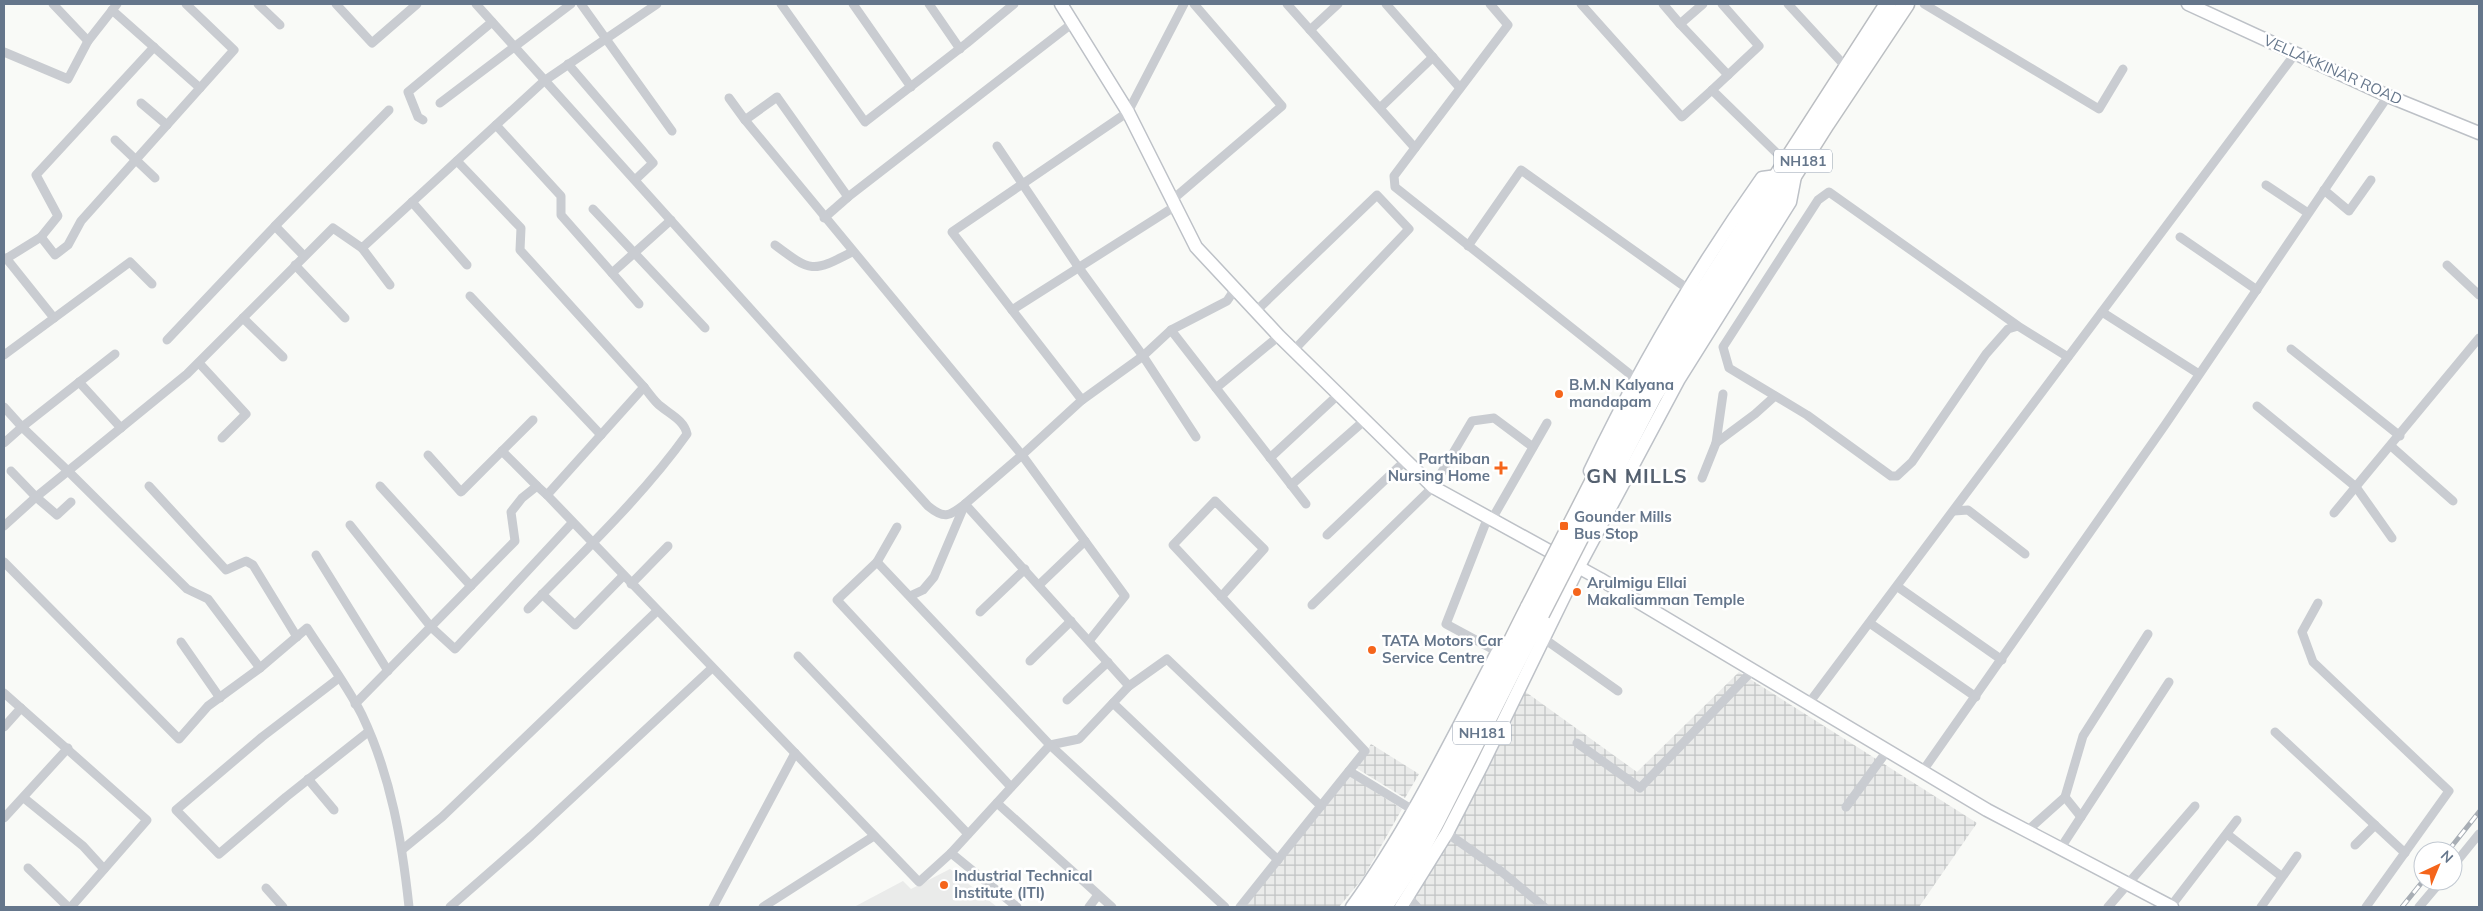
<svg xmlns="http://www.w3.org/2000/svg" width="2483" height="911" viewBox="0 0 2483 911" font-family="Mulish,sans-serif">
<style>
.built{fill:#eaebea}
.industrial{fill:url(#industrial-grid)}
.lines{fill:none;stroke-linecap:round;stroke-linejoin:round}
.secondary-casing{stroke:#bdc1c7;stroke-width:15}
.highway-casing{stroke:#bbbec2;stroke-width:19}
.street{stroke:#c9ccd1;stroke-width:9}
.secondary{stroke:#fff;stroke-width:12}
.highway{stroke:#fff;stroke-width:16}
.rail-casing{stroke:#a8aeb5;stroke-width:5}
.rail{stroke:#fff;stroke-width:3;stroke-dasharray:9;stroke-linecap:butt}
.highway-bridge-casing{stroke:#bbbec2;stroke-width:19;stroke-linecap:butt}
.highway-bridge{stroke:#fff;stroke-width:16}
.poi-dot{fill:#f5651b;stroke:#fff;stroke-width:2}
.labels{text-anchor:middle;stroke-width:5;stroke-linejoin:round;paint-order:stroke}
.shield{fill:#fff;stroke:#939fae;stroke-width:1}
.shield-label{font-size:14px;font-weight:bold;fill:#65768b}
.street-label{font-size:15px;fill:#65768b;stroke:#fff}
.poi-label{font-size:15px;font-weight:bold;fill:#65768b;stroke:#fff;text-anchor:start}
.district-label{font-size:20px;font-weight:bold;letter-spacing:1px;fill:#54606f;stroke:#fff}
</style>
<defs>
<pattern id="industrial-grid" width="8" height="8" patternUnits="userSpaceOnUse" patternTransform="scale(1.25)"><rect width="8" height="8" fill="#eaebea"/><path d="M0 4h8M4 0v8" fill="none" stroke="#c1c3c4"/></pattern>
</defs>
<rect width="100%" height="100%" fill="#f9faf7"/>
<path class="built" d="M950,869L997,907H854L903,881L911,889Z"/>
<g class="industrial">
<path d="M1739,672L1977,823L1919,907H1401L1523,690L1637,772Z"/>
<path d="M1371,744L1419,774L1405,798L1356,768Z"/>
<path d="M1349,775L1402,809L1363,878L1339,907H1245Z"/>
</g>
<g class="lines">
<defs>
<g id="secondary">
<path d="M1061,4L1128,112L1196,247L1279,336L1433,487L1600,579L1987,810L2172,907"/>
<path d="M2188,4L2388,96L2479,133"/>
<path d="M1590,471C1639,368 1696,271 1762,178L1777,176"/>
<path d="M1352,907C1409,828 1452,739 1497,653"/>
<path d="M1401,907L1447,833L1482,765L1578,568L1679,379L1790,202L1795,176"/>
</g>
<g id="highway">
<path d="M1571,525L1642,386L1888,4"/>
<path d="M1583,532L1653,397L1826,124L1906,4"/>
<path d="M1367,907C1434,815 1477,708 1529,607"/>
<path d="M1384,907L1420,852L1437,820L1541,614"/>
</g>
</defs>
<use href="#secondary" class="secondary-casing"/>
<use href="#highway" class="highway-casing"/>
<g class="street">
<path d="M53,4L88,41"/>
<path d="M258,4L280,25"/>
<path d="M336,4L372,43L417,4"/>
<path d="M476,4L928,506C945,520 949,516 965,504L1129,686L1079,739L1050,745L951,853L1017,907"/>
<path d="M581,4L672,131"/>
<path d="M781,4L865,122L967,43L1014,4"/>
<path d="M853,4L911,87"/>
<path d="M929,4L960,49"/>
<path d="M1287,4L1415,148L1508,25L1490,4"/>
<path d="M1386,4L1460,88"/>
<path d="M1581,4L1682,117L1712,90"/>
<path d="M1663,4L1680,24L1703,4"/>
<path d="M1722,4L1759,46L1712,90L1786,162"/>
<path d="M1788,4L1846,67"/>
<path d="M1924,4L2099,109L2123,69"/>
<path d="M112,10L200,88"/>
<path d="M1680,24L1728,75"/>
<path d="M1310,30L1338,4"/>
<path d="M4,52L68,79L88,41L117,4"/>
<path d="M568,64L653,163L635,180"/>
<path d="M729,98L745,120"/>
<path d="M141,103L167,125"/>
<path d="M440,103L571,4"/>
<path d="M1380,108L1433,57"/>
<path d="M423,120L418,117L408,92L492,22"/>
<path d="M496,125L561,196V215L612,273L671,220"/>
<path d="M115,140L155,178"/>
<path d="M997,146L1079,268L1143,356L1196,437"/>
<path d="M1415,148L1394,176L1395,187L1636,379"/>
<path d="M457,161L521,228L520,250L644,387L547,495L919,882L951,853"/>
<path d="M2266,185L2308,213"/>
<path d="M2324,190L2349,211L2371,180"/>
<path d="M1172,200L1282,106L1194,4"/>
<path d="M412,202L467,265"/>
<path d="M1174,207L1012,310L952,232L1128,112L1184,4"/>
<path d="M593,209L705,328"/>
<path d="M824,218L848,197"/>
<path d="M275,226L389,110"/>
<path d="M41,237L58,216L36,175L154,47"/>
<path d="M2180,237L2257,290"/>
<path d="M775,245C811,272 812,273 852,252"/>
<path d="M1468,246L1521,170L1688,289"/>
<path d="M362,248L390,285"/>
<path d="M6,258L54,318"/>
<path d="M4,260L41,237L55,255L68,245L81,221L234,50L186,4"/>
<path d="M295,265L345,318"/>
<path d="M2447,265L2479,295"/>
<path d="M612,273L639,304"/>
<path d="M470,296L601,435"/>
<path d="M1012,310L1082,400L1143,356L1171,330L1306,504"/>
<path d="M1256,311L1377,195L1409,229L1294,350"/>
<path d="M2102,312L2199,374"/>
<path d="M243,318L283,357"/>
<path d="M2018,326L1829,192L1818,200L1723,347L1729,368L1807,415L1891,476H1897L1912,462L1986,354L2008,329L2018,326L2068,357"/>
<path d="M1171,330L1227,301L1235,289"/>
<path d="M167,340L275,226L304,256"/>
<path d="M2291,349L2400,436"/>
<path d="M4,355L130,262L152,284"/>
<path d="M199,363L246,414L222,438"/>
<path d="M79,382L121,428"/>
<path d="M1216,388L1279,336"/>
<path d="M1082,400L1022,455L1125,596L1089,641"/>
<path d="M2257,406L2356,487L2392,538"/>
<path d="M4,407L22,427L115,354"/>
<path d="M4,443L22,427L68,471L187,374L333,228L362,248L544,81L657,4"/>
<path d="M1716,443L1755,414L1775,396"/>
<path d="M2391,446L2453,501"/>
<path d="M502,451L537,486"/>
<path d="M428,455L461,492L533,420"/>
<path d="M1270,458L1339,394"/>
<path d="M11,471L36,497L68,471L187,589L208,599L260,668L307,628C325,656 347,685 362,715C391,776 402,841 409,907"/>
<path d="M1702,478L1716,443L1723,394"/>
<path d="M1291,485L1365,420"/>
<path d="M149,486L226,570L246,561L253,565L297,637"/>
<path d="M380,486L471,586"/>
<path d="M1954,511L1968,510L2025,554"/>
<path d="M2334,513L2479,338"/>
<path d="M1488,517L1446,624L1498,652"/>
<path d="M1492,519L1547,423"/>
<path d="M350,525L431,627L455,649L572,523"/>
<path d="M4,526L36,497L57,515L71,502"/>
<path d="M1327,535L1406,460"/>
<path d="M316,555L388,671"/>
<path d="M4,562L179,739L208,706L260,668"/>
<path d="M877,562L897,527"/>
<path d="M631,584L668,546"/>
<path d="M1039,585L1085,541"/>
<path d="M1898,587L2002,660"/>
<path d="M542,594L575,625L623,576"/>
<path d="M910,596L923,590L934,577L965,504L1022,455L745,120L777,97L848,197L1074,22"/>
<path d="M1221,597L1264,549L1215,501L1173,545C1237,614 1301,683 1365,751L1240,907"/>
<path d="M2318,603L2302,632L2313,662L2449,791L2366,907"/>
<path d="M1312,605L1433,487L1472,421L1494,418L1533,447"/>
<path d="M528,609C581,554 643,496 687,434C684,419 667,413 657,403C652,398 648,392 644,387"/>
<path d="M980,612L1025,569"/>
<path d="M1871,624L1976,697"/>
<path d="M1543,638L1618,691"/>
<path d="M181,642L220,698"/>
<path d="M798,656L968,834"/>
<path d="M1030,661L1071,621"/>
<path d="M339,678L262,737L176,810L219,854L286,797L368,732"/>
<path d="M1129,686L1167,659L1321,806"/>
<path d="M4,693L147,820L71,907"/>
<path d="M1067,700L1108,662"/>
<path d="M1113,703L1278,860"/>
<path d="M1809,703L2295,54"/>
<path d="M355,704L515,541L511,512L522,498L537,486L547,495"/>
<path d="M4,727L21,708"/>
<path d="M2275,732L2405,853"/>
<path d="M1577,743L1640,788L1753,670"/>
<path d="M1349,771L1413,810"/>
<path d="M1922,772L2165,425L2388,96"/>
<path d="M308,779L334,810"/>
<path d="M1011,787L837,600L877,562L1050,745L1225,907"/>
<path d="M24,798L83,846L104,869"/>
<path d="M997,803L1112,907"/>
<path d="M1846,807L1887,751"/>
<path d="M2081,817L2065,797L2083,736L2148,634"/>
<path d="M4,818L68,748"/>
<path d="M2027,831L2065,797"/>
<path d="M1447,833L1502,872L1544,907"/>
<path d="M2227,834L2281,876"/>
<path d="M2355,845L2375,825"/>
<path d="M403,849L442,817L657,611"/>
<path d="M2060,849L2169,682"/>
<path d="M2453,866L2479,834"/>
<path d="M28,868L68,907"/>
<path d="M266,888L283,907"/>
<path d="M1408,897L1417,907"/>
<path d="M2171,906L2237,820"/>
<path d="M450,907L531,836L712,668"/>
<path d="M713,907L795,753"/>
<path d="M763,907L874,836"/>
<path d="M1089,907L1098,895"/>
<path d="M2108,907L2195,806"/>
<path d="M2261,907L2297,856"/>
<path d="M2419,907L2441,881"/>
</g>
<use href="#secondary" class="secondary"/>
<use href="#highway" class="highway"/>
<defs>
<g id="rail">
<path d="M2448,851L2479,812"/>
<path d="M2402,907L2423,881"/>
</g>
</defs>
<use href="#rail" class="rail-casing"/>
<use href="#rail" class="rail"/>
<defs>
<g id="highway-bridge">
<path d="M1529,607L1571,525"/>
<path d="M1541,614L1583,532"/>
</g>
</defs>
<use href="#highway-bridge" class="highway-bridge-casing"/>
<use href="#highway-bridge" class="highway-bridge"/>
</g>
<g class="poi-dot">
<circle cx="1559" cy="394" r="5"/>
<path d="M1498.5 460.5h5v5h5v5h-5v5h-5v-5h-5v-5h5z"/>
<rect x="1559" y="521" width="10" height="10" rx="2.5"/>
<circle cx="1577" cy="592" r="5"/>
<circle cx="1372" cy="650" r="5"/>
<circle cx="944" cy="885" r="5"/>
</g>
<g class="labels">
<g class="shield">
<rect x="1774" y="149.5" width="58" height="23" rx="4"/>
<rect x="1453" y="721.5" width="58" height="23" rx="4"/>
</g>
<g class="shield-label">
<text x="1803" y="166">NH181</text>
<text x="1482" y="738">NH181</text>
</g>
<g class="street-label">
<text transform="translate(2333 70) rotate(24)" y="5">VELLAKKINAR ROAD</text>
</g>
<g class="poi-label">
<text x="1569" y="390">B.M.N Kalyana<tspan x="1569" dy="17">mandapam</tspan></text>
<text x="1490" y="464" text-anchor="end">Parthiban<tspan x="1490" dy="17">Nursing Home</tspan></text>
<text x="1574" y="522">Gounder Mills<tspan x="1574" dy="17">Bus Stop</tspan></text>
<text x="1587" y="588">Arulmigu Ellai<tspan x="1587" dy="17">Makaliamman Temple</tspan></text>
<text x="1382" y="646">TATA Motors Car<tspan x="1382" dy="17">Service Centre</tspan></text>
<text x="954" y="881">Industrial Technical<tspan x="954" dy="17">Institute (ITI)</tspan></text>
</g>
<g class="district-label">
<text x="1637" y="483">GN MILLS</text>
</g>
</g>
<rect width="2483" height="911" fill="none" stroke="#65768b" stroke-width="10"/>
<g transform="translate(2438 866) rotate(44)"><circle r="24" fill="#ffffff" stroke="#c1c8d1"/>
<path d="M0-4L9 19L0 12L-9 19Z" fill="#f5651b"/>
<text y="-8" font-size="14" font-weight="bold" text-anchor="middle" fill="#65768b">N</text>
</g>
</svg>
